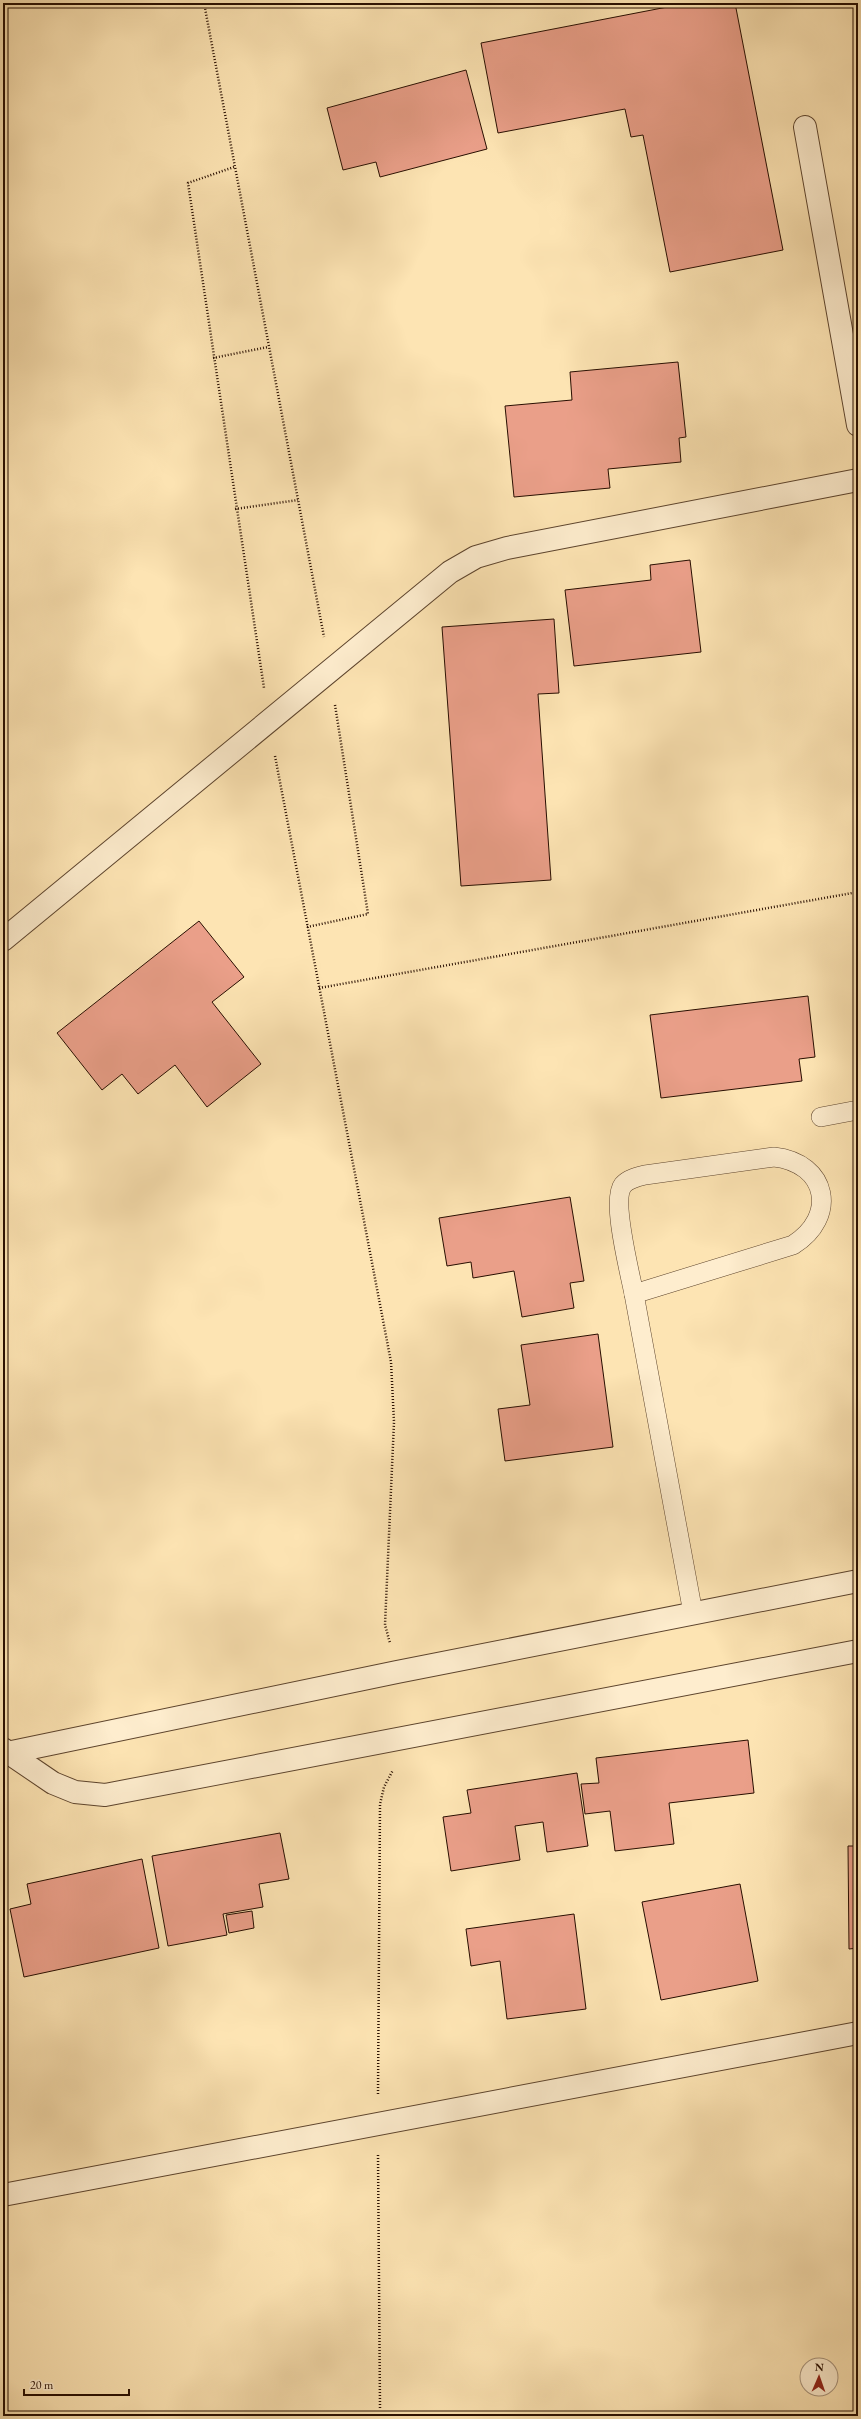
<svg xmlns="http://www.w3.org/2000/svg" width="861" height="2419" viewBox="0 0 861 2419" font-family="'EB Garamond',serif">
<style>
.building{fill:#ea9f89;stroke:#280e00}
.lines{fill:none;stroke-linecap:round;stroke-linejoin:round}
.service-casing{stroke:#5d442d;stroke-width:20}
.minor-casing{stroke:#5d442d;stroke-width:24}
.path{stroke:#280e00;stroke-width:2.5;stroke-dasharray:1 2;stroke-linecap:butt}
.service{stroke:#feedce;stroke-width:19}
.minor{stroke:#feedce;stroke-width:22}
</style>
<rect width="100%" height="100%" fill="#fde4b3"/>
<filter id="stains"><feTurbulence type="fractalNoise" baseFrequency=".005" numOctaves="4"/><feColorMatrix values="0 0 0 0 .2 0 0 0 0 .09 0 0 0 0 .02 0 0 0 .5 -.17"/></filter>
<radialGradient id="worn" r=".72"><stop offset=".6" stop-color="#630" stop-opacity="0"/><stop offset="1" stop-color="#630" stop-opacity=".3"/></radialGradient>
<g class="building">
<path d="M688,3H735L783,250L670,272L643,135L631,137L625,109L498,133L481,43Z"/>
<path d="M466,70L487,149L380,177L376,162L343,170L327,108Z"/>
<path d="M678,362L686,437L679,438L681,462L608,469L610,488L514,497L505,406L572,400L570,372Z"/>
<path d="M690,560L701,652L574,666L565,590L651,580L650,565Z"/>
<path d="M554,619L559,693L538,694L551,880L461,886L442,627Z"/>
<path d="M199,921L244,977L212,1002L261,1064L207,1107L175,1065L138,1094L122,1074L102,1090L57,1033Z"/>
<path d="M808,996L815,1057L799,1059L802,1081L661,1098L650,1015Z"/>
<path d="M570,1197L584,1281L570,1283L574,1308L522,1317L514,1271L473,1278L471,1262L447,1266L439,1218Z"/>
<path d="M598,1334L613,1447L505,1461L498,1409L530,1405L521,1345Z"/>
<path d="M748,1740L754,1793L669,1803L674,1844L615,1851L610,1811L585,1814L581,1784L599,1783L596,1758Z"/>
<path d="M577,1773L588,1846L547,1852L543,1822L515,1826L520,1860L451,1871L443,1817L471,1813L467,1790Z"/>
<path d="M280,1833L289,1879L259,1884L263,1907L223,1914L227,1935L168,1946L152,1856Z"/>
<path d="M848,1846H858V1948L849,1949Z"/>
<path d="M142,1859L159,1948L24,1977L10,1909L31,1904L27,1884Z"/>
<path d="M740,1884L758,1981L661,2000L642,1902Z"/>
<path d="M252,1911L254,1928L229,1933L226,1915Z"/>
<path d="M574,1914L586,2009L507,2019L500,1961L471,1966L466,1929Z"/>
</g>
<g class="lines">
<defs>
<g id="service">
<path d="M821,1117L858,1110"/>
<path d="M774,1157C828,1163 838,1217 793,1245L634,1294C630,1273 611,1200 623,1185C628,1179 637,1177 645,1175Z"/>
<path d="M634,1294L693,1613"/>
</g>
<g id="minor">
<path d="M805,127L858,425"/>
<path d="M3,940L450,572L476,557L507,548L858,480"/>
<path d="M3,1749L53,1783L75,1792L105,1795L858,1651"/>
<path d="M7,1753L397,1672L858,1581"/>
<path d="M3,2195L858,2033"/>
</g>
</defs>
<use href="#service" class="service-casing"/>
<use href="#minor" class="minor-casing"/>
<g class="path">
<path d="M204,3L324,637"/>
<path d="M234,167L188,183L264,688"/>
<path d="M213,358L268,347"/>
<path d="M235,509L298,500"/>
<path d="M275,756L391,1362L394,1422L385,1625L390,1643"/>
<path d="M307,927L368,914L335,705"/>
<path d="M319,988L858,892"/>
<path d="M378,2094L380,1804L384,1787L393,1770"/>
<path d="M378,2155L380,2408"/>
</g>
<use href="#service" class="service"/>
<use href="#minor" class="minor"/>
</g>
<rect width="861" height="2419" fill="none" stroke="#fde4b3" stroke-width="16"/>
<rect x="4" y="4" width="853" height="2411" fill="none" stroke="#280e00" stroke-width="2"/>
<rect x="8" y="8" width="845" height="2403" fill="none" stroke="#280e00"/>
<g transform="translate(819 2377) rotate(2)"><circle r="19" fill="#feedce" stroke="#a8947c"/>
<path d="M0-3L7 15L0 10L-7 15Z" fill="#8f2418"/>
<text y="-6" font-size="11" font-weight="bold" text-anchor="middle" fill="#280e00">N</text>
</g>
<path d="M24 2389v6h105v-6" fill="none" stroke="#280e00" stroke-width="2"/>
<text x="30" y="2389" font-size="12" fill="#280e00" stroke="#feedce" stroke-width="3" paint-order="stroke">20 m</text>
<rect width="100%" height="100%" filter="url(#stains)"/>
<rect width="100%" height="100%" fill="url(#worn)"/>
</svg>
